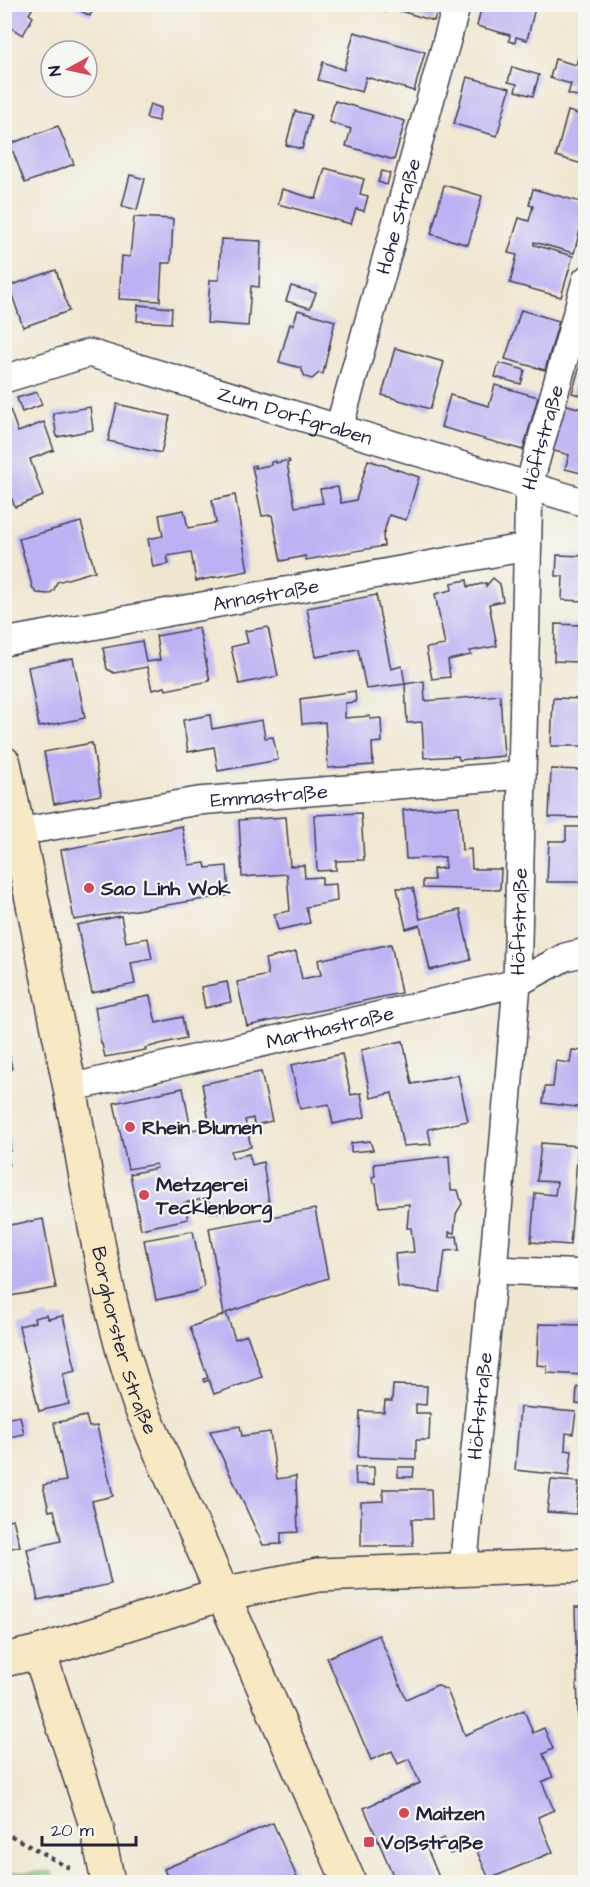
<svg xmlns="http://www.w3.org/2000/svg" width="590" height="1887" viewBox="0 0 590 1887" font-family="'Architects Daughter',sans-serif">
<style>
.green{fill:#84ca84;stroke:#537660;stroke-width:1.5}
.building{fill:#bdb1f3}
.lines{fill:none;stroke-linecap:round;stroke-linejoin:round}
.street-casing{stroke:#414052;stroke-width:30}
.secondary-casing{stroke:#414052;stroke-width:36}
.path{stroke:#414052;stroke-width:4;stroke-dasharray:4.5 4.5;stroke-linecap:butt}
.street{stroke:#fff;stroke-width:27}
.secondary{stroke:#f8e8c3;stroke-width:33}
.poi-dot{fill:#d1495b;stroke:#f6f6f2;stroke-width:2}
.labels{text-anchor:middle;stroke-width:4.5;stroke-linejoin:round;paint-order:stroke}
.street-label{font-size:20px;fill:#22223b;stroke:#f6f6f2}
.poi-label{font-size:20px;font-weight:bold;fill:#22223b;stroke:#f6f6f2;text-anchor:start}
</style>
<rect width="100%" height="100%" fill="#f6f6f2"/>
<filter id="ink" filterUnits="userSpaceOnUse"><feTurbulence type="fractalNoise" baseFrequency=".0167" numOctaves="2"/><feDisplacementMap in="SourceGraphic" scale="12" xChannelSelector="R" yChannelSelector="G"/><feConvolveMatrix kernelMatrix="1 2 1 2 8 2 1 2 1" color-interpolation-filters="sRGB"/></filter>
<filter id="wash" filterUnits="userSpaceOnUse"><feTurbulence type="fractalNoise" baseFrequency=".008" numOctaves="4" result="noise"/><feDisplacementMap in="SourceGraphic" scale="24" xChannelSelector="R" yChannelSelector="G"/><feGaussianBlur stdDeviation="1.35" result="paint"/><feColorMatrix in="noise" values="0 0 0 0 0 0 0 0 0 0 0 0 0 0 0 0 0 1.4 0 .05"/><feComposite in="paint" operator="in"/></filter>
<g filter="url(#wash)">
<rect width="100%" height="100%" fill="#f0e7d1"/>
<path class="green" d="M4,1861L8,1873L51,1872L57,1882H5Z"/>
<g id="blocks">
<g class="building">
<path d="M4,4H35L29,14L33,17L23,35L4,24Z"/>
<path d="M361,4H439L434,21L387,7L386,12Z"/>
<path d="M482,4H536L527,40L516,37L515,43L509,41L510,35L477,26Z"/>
<path d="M69,5H95L90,16Z"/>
<path d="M354,32L425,52L414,91L366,77L362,92L318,80L323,62L344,70Z"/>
<path d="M579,54L585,56V98L568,94L571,84L550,78L555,59L576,65Z"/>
<path d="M512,67L539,75L533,96L515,91L517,84L508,82Z"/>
<path d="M467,77L510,88L497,136L454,124Z"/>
<path d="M335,101L405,121L394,160L346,146L351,129L329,122Z"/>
<path d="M150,104L161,108L158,121L146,118Z"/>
<path d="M295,111L311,115L302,149L286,145Z"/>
<path d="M568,111L585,116V165L556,156Z"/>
<path d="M58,126L74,164L25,183L10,144Z"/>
<path d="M325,168L364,179L360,194L368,196L364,211L356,209L351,224L278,204L282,189L316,199Z"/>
<path d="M382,171L390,173L387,185L378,182Z"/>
<path d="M130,175L145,179L137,210L122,206Z"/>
<path d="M444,185L482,196L468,245L431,234Z"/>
<path d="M533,189L585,203V211L574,253L534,242V245L573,256L561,297L510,283L517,255L508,253L519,218L529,221L533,206L529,205Z"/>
<path d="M134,217L173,219L171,263H162L160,301L119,299L122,256L130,257Z"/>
<path d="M221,239L261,241L259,287L251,286L248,326L207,323L210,280H219Z"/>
<path d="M56,270L69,311L23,327L9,286Z"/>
<path d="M291,286L316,293L310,308L286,301Z"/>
<path d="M138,305L172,308L171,323L137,321Z"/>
<path d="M298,310L335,321L323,374L319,373L312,379L305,377L301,368L279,362L290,324L293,325Z"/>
<path d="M521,310L559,321L545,370L505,359Z"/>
<path d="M395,348L444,362L430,409L382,395Z"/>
<path d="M585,348V397L572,393Z"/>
<path d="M499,363L525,370L521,384L495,377Z"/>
<path d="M495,385L538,397L523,450L441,427L450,395L489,406Z"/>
<path d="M37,392L42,405L22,412L17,398Z"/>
<path d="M7,401L18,432L44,422L54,450L30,459L43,496L15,507L4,480V402Z"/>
<path d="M117,404L170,416L161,453L108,441Z"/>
<path d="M564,404L585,410V474L565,469L569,455L551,450Z"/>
<path d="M90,407L93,430L57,437L53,413Z"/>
<path d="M289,460L290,462L287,463L295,507L323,503L320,489L338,487L341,503L356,500L368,460L419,477L406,520L389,515L383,536L384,546L306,560L305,556L281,561L272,515L262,516L252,466L255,465V468L271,465V462L276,461V463Z"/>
<path d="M235,495L248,571L196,581L191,552L167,556L169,564L153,567L148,539L163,536L159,515L184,510L188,528L216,523L212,500Z"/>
<path d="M81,522L95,571L57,582L54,590L49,594L37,593L33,589L19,539Z"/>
<path d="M557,555L585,556V601L562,600L563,576H556Z"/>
<path d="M493,578L500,584L503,601L489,604L497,646L470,651L471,655L448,660L450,677L432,679L426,648L445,645L435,594L452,590L451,583L467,580L468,587L486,583V586Z"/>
<path d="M376,595L391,669L402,666L405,684L366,689L358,649L316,657L307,608Z"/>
<path d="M555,624L579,625L577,662L554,661Z"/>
<path d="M268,627L278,676L239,684L231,647L248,643L245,631Z"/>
<path d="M199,628L210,681L166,690L165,687L152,690L147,667L114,673L107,669L103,648L142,641L146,662L160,660L156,636Z"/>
<path d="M73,658L85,718L39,727L28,667Z"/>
<path d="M424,681L425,701L500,695L504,756L459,760L458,756L424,758L422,722L407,723L405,684Z"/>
<path d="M355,691L356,702L345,703V718L370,716V719L381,718L382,742L372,743L373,765L328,768L325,722L302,724L300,699Z"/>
<path d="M553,698L585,699V746H551Z"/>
<path d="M210,715L212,729L262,720L265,738L273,737L278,760L218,771L214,747L188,752L183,720Z"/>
<path d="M92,743L101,795L54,804L44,752Z"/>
<path d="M551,769L585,770V882H547L549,841H566V827H582L583,818L549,817Z"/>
<path d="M459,806L462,850L471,849L472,869H501L500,890L423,888V880H434L433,869L445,868V857L406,859L403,810Z"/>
<path d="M361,813L364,860L336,861V870L317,871L314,815Z"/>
<path d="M286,817L290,866L304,865L305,878L322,877V885L336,884L337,901L306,907L310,923L278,930L274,914L290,911L287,874L242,877L239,820Z"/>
<path d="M182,826L189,865L205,863L206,868L227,866L229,895L74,920L61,850Z"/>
<path d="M397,888H413L420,919L460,910L471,960L430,970L420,925L406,929Z"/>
<path d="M121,916L126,942L148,938L152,959L131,963L135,984L92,993L77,925Z"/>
<path d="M391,944L401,993L247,1026L237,982L268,975L265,959L296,952L302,979L321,975L318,960Z"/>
<path d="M227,982L231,1002L205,1008L201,987Z"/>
<path d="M150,996L156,1023L182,1017L186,1038L160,1044L145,1048L146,1050L105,1057L102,1044H101L95,1007Z"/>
<path d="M5,1021L10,1042H7L12,1069L5,1070Z"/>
<path d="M403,1041L412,1084L458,1075L468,1121L428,1129L431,1144L403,1146L392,1093L371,1098L361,1050Z"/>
<path d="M572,1050L585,1051V1108L543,1103L545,1087H553L556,1061L570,1063Z"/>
<path d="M342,1054L351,1095L361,1093L365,1117L333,1124L329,1104L300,1109L291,1065Z"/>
<path d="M261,1072L272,1121L254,1125L253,1118L245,1120L251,1147L231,1151L232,1158L249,1154L252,1165L263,1162L269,1203L211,1213L208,1198L184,1203L188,1219L141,1229L130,1174L157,1168L156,1164L128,1169L114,1103L183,1088L191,1130L210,1127L202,1084Z"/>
<path d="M4,1129L10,1140V1151L6,1152L9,1165L4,1166Z"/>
<path d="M370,1141L373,1150L351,1152V1143Z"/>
<path d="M541,1143L578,1146L570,1245L531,1242L535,1193L555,1195L557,1182L537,1181Z"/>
<path d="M449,1156L451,1190H458L462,1204L456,1214L454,1233L449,1232V1237L457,1236L459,1250L445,1251L440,1292L398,1287L395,1254L414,1252L411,1228H407L409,1204L379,1207L376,1183H373L372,1177L375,1176L374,1164Z"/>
<path d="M315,1209L328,1278L226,1313L235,1339L247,1335L262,1377L214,1394L209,1380L204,1382L203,1379L208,1378L190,1327L224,1315L209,1228Z"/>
<path d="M43,1219L56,1288L4,1297V1226Z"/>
<path d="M193,1231L204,1286L198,1291L156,1300L144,1240Z"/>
<path d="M47,1315L48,1319L63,1316L76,1371L63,1374L69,1404L39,1411L19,1326L35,1322L34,1318Z"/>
<path d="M539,1324L585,1325V1355L584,1357L583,1375L547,1373V1366L537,1365Z"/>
<path d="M393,1385L427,1386L426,1405L416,1404V1413H430L429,1440H416V1459L358,1457L360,1411L384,1412L385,1401H392Z"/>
<path d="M577,1387H585V1405L576,1404Z"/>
<path d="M520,1407L576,1412L573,1434L566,1433L565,1450L572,1451L569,1476L515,1470Z"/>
<path d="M20,1416L24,1434L4,1438V1419Z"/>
<path d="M86,1416L89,1427L97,1426L113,1496L92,1501L111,1584L38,1600L27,1549L61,1541L54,1510L49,1511L43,1485L66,1481L54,1423Z"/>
<path d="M240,1426L242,1436L270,1432L277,1479L296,1476L298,1532L281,1533V1544L263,1545L210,1431Z"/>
<path d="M355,1467H374V1485L356,1484Z"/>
<path d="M398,1467H414L413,1477H398Z"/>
<path d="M551,1480L579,1482L576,1514L547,1512Z"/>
<path d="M383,1489H431L432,1519H412L413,1546H361V1502L383,1501Z"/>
<path d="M13,1519L20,1546L4,1550V1521Z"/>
<path d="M575,1607H585V1746H579Z"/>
<path d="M379,1635L406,1699L437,1685L447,1690L465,1735L524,1710L533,1733L544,1728L553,1749L543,1754L553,1777L542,1782L554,1810L538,1817L553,1852L489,1879L474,1844L450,1854L444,1838L426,1846L441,1882H396L364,1808L420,1783L409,1759L398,1764L392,1751L371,1760L327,1658Z"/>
<path d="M273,1823L299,1882H169L164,1869Z"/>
</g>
</g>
</g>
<g filter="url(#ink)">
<use href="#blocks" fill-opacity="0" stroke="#414052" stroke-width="1.5"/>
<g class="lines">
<defs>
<g id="street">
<path id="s1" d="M4,379L89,353L586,503"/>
<path id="s2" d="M339,428L457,4"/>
<path id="s3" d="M4,642L527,547"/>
<path id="s4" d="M18,832L198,801L522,775"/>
<path id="s5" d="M70,1088L517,983L565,957L586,952"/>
<path d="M493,1270L586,1274"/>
<path id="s6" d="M463,1569L493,1270L517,983L529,485L586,280"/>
</g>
<g id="secondary">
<path id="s7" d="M4,763C26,871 49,980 70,1088C90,1194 104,1301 139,1403L349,1882"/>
<path d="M39,1652L97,1828L108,1882"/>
<path d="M4,1660L39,1652L222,1594L318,1575L586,1565"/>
</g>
</defs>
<use href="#street" class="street-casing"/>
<use href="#secondary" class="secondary-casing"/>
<path class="path" d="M4,1830L6,1833L67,1867L73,1868"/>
<use href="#street" class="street"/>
<use href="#secondary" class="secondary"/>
</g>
</g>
<g class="poi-dot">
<circle cx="89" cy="888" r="6"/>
<circle cx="130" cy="1127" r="6"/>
<circle cx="144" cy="1195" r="6"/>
<circle cx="404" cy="1813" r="6"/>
<rect x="363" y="1836" width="12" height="12" rx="3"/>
</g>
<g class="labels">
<g class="street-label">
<text dy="7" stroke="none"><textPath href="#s2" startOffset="220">Hohe Straße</textPath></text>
<text dy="7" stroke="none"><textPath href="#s1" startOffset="304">Zum Dorfgraben</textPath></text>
<text dy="7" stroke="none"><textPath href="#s6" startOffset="1136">Höftstraße</textPath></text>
<text dy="7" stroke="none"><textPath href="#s3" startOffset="266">Annastraße</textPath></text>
<text dy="7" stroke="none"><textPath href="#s4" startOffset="254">Emmastraße</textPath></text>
<text dy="7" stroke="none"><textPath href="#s6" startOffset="650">Höftstraße</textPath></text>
<text dy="7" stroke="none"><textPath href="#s5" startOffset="267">Marthastraße</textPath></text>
<text dy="7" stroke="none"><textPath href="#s7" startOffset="590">Borghorster Straße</textPath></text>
<text dy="7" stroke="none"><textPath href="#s6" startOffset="164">Höftstraße</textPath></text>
</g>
<g class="poi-label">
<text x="101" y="895">Sao Linh Wok</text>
<text x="142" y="1134">Rhein Blumen</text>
<text x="156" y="1191">Metzgerei<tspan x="156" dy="23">Tecklenborg</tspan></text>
<text x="416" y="1820">Maitzen</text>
<text x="381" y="1849">Voßstraße</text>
</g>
</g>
<rect width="590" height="1887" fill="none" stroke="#f6f6f2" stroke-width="24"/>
<g transform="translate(69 69) rotate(262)"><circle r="28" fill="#f6f6f2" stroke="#a1a1a9" stroke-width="1.5"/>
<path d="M0-4.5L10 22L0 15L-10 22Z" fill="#d1495b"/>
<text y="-9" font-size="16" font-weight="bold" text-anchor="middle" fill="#22223b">N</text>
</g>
<path d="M42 1836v9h94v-9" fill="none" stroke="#22223b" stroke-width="3"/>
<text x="51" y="1836" font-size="18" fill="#22223b" stroke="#f6f6f2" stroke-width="4.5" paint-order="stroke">20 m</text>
</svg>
